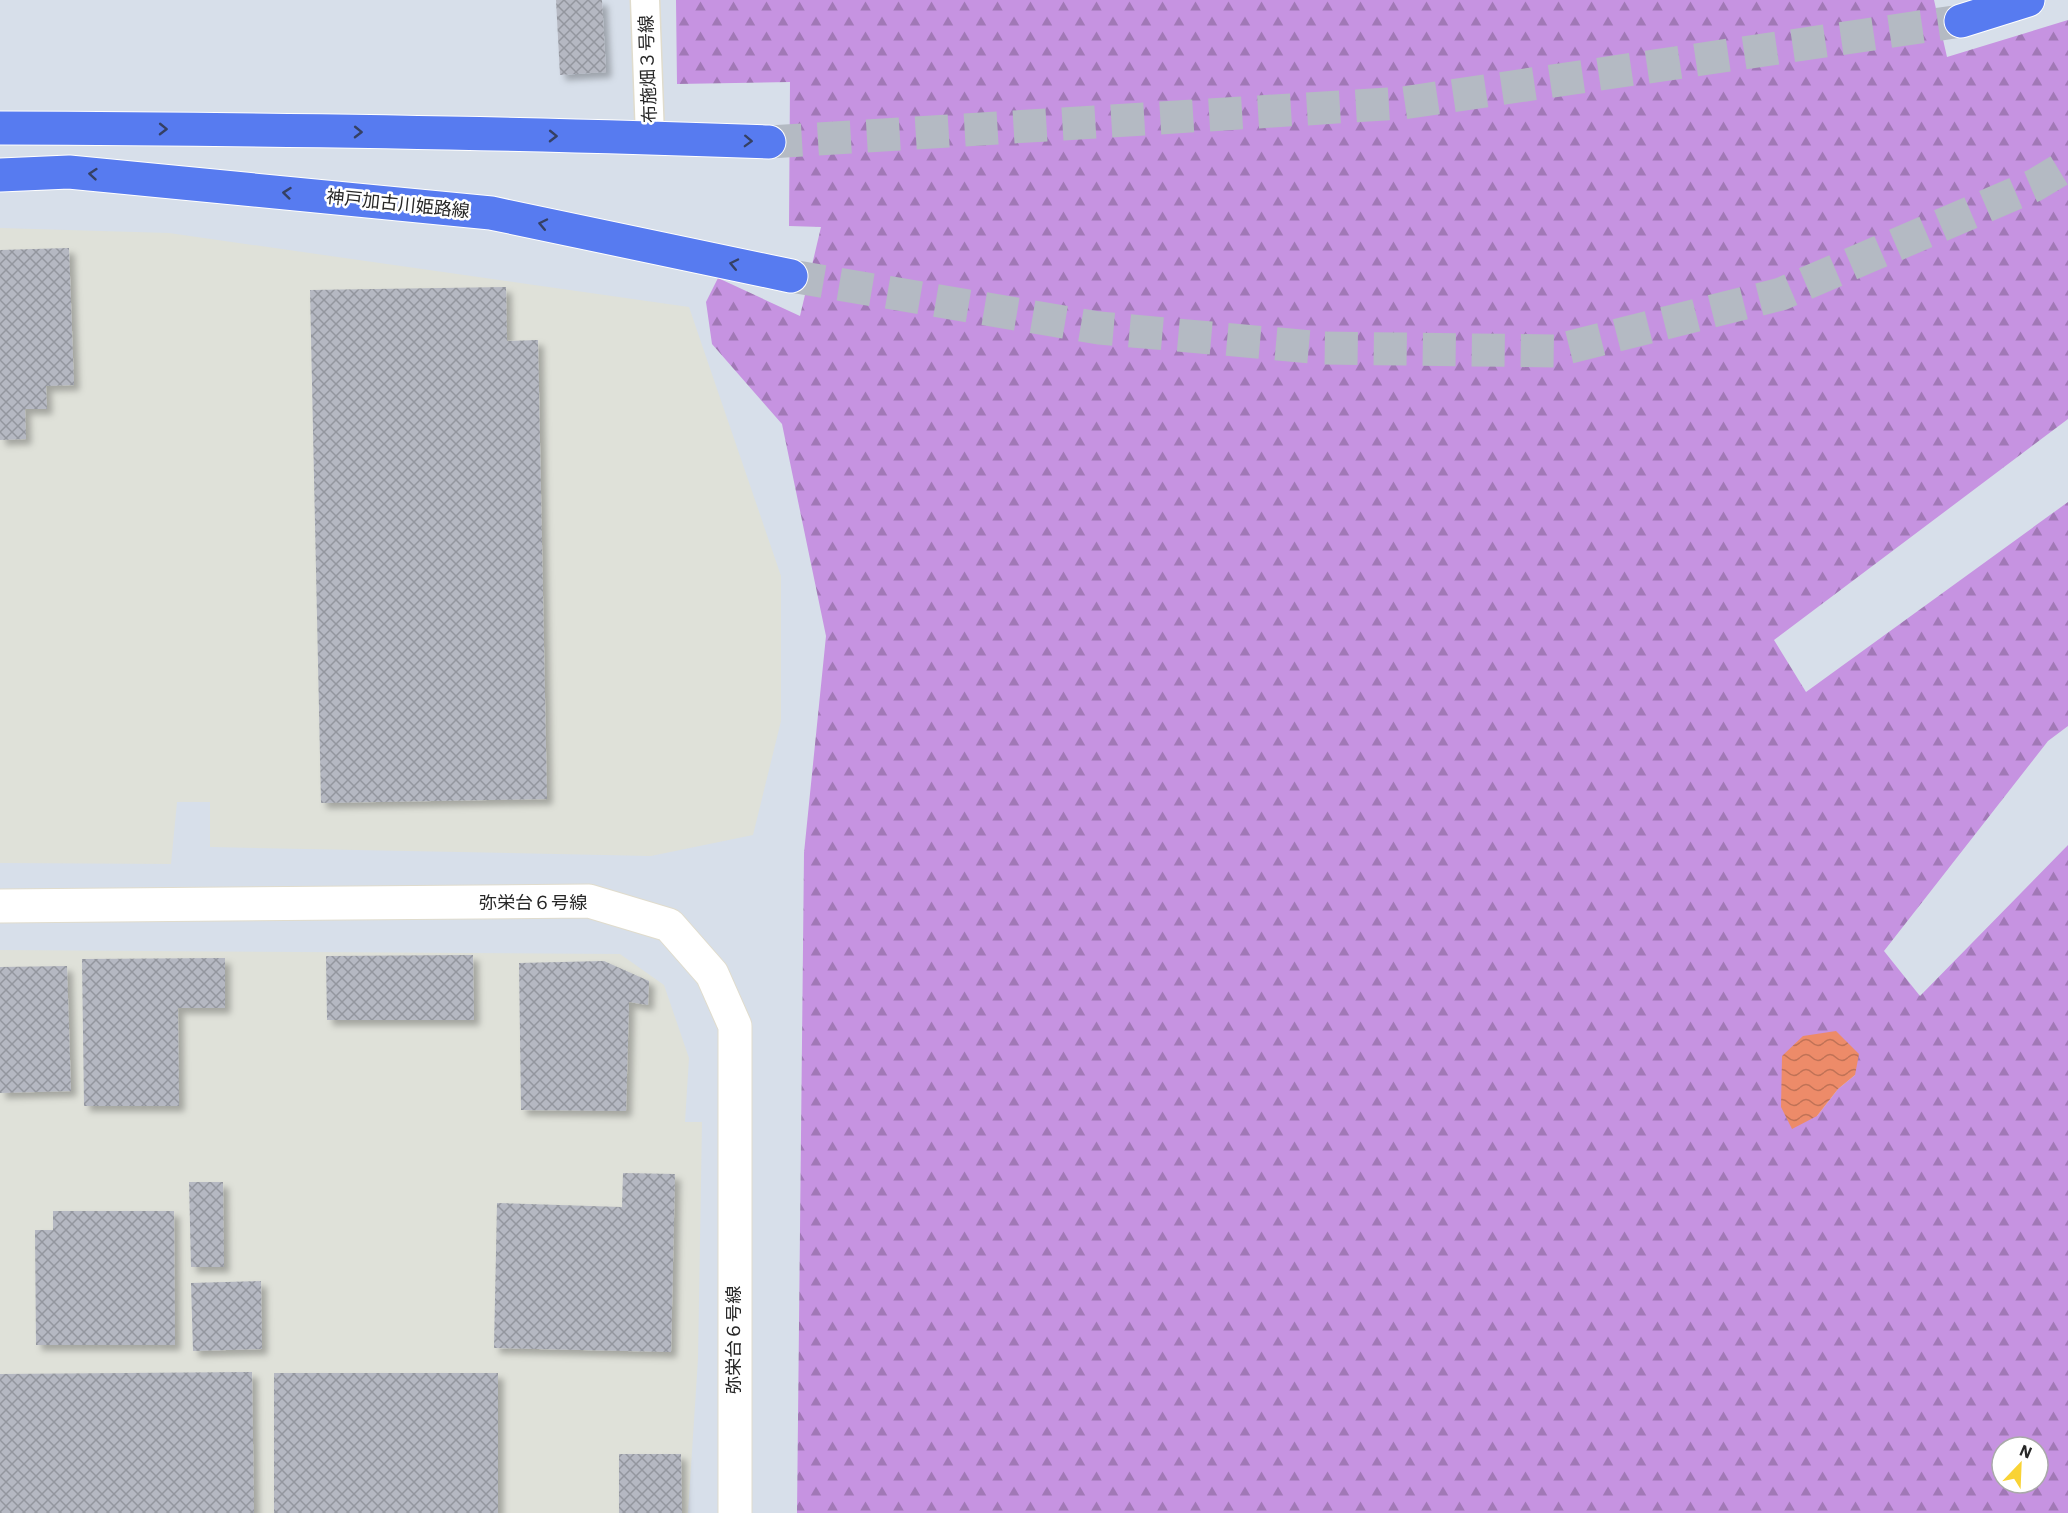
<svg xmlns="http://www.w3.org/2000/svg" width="2068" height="1513" viewBox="0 0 2068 1513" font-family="'IBM Plex Sans','Noto Sans JP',sans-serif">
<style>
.industrial{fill:#dfe1d9}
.forest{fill:url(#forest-firs);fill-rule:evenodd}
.water{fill:url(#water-waves)}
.building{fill:url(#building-cross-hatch);filter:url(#shadow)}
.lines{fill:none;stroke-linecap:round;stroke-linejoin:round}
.primary-tunnel{stroke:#b4bac3;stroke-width:33;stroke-dasharray:33 16;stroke-linecap:butt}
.street-casing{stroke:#e0dccd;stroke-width:31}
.secondary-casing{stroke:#e0dccd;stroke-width:35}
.primary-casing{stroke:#fff;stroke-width:35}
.street{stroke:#fff;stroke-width:28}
.secondary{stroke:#fff;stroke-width:33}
.primary{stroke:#577bf0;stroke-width:33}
.oneway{stroke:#354063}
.labels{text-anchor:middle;stroke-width:5;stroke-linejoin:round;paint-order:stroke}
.street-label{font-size:18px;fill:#272727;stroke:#fff}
</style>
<defs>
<pattern id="forest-firs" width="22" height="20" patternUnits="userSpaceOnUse" patternTransform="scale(1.5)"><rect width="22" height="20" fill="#c693e1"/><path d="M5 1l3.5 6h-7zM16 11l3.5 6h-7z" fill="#a178b6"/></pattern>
<pattern id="water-waves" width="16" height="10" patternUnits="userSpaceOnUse" patternTransform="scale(1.5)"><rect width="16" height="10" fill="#ed8b69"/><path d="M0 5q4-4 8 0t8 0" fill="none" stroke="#c07256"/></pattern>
<pattern id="building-cross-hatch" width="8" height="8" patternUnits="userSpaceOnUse" patternTransform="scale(1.5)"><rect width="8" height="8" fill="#b5b8c2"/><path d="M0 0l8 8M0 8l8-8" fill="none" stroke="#93969e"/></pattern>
<filter id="shadow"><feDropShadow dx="5.5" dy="5.5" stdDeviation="3" flood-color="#0004"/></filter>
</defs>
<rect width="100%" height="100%" fill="#d7dfea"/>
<g class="industrial">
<path d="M0,228L169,233L689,307L781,576V721L753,835L651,856L210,847V802H177L171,864L0,863Z"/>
<path d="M0,950L620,954L664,985L689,1058L685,1122H702L698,1359L688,1513H0Z"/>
</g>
<path class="forest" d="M676,0H1934L1947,57L2068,20V419L1774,640L1806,692L2068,502V726L2048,741L1884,951L1920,996L2068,845V1513H797L804,853L826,636L782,424L712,344L706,302L718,278L800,316L821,227L789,226L790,82L677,84ZM1803,1036L1855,1075L1838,1089L1817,1116ZM2002,1447H2038V1483H2002Z"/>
<path class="water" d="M1836,1031L1859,1054L1855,1075L1838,1089L1817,1116L1792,1129L1781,1107L1782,1056L1803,1036Z"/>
<g class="building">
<path d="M556,0H602L606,72L560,75Z"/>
<path d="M69,248L74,385L46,386L47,409H25L26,439L0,440V250Z"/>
<path d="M506,287L507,341L538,340L547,799L321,803L310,290Z"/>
<path d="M473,955L474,1020H327L326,956Z"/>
<path d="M225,958V1008H178L179,1106H84L82,959Z"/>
<path d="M604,961L649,981L648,1005L629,1002L626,1111L521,1110L519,963Z"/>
<path d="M67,966L71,1091L0,1093V967Z"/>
<path d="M623,1173L675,1174L671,1352L494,1348L497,1203L622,1207Z"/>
<path d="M189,1182H223L224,1267H191Z"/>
<path d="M53,1211H174L175,1345H36L35,1230H53Z"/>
<path d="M261,1281L262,1349L193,1351L191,1283Z"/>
<path d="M252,1372L254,1513H0V1374Z"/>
<rect x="274" y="1373" width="224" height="140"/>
<path d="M619,1454H681L682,1513H619Z"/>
</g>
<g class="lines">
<g class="primary-tunnel">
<path d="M769,142L1403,103L1961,21"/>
<path d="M791,276L1099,328L1323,348L1554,351L1781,294L2035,185L2068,165"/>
</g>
<defs>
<path id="street" d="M645,0L650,137"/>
<path id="secondary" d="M0,906L589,901L669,925L712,974L735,1026V1513"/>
<g id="primary">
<path d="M1961,21L2028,0"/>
<path d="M0,128C256,129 513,132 769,142"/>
<path d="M0,175L69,172L491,213L791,276"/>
</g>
</defs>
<use href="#street" class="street-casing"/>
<use href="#secondary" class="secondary-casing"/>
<use href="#primary" class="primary-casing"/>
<use href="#street" class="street"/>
<use href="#secondary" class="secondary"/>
<use href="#primary" class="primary"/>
</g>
<defs><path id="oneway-chevron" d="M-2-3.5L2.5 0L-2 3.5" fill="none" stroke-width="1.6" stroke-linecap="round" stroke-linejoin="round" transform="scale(1.5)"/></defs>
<g class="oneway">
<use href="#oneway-chevron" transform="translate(163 129) rotate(1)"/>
<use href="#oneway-chevron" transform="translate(358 132) rotate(1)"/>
<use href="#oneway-chevron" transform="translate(553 136) rotate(1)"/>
<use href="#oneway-chevron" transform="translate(748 141) rotate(2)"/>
<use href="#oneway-chevron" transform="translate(93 174) rotate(-175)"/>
<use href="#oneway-chevron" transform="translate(287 193) rotate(-174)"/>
<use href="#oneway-chevron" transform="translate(543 224) rotate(-168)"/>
<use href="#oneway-chevron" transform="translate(734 264) rotate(-168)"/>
</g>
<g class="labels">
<g class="street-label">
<text transform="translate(648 69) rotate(-92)" y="6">布施畑３号線</text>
<text transform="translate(398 204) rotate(6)" y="6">神戸加古川姫路線</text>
<text x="533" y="909">弥栄台６号線</text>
<text transform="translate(734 1340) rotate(-90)" y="6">弥栄台６号線</text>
</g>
</g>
<g transform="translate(2020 1465) rotate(23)"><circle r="28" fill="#ffffff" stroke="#a9a9a9" stroke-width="1.5"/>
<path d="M0-4.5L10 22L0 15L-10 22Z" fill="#f9d335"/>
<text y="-9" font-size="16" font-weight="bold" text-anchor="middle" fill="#272727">N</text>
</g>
</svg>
